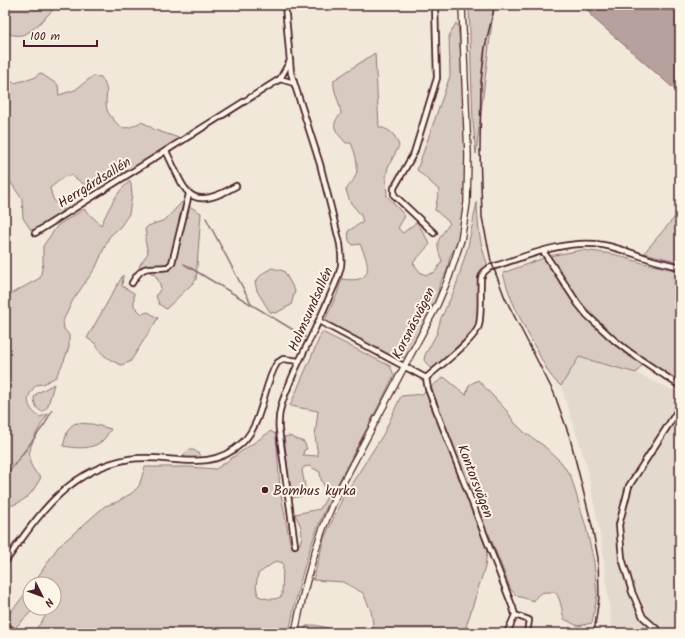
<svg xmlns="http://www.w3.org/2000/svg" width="685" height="638" viewBox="0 0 685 638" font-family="Kalam,sans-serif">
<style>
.built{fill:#e4d9cd}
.green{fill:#d8cac0;stroke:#917476;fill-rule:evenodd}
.water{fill:#b6a19c;stroke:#8b6d6f}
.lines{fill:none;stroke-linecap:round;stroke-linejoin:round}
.stream{stroke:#8b6d6f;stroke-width:1.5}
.minor-casing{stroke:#4a1f2b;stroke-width:8}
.tertiary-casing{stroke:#4a1f2b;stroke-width:8}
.minor{stroke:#fcf5e5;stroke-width:4.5}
.tertiary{stroke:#fcf5e5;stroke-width:5.5}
.rail{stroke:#4a1f2b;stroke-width:1.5}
.poi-dot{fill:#4a1f2b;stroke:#fcf5e5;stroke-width:1.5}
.labels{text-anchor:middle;stroke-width:4;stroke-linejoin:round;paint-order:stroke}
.street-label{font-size:14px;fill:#4a1f2b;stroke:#fcf5e5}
.poi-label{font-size:14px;fill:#4a1f2b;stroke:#fcf5e5;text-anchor:start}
</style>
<rect width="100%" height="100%" fill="#f1e8da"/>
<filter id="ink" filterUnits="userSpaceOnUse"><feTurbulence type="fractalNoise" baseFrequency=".025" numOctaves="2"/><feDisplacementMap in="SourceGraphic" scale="8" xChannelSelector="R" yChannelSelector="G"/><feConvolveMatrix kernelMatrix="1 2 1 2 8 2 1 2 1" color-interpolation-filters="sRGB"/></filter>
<g filter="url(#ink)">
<path class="built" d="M579,357L636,373L673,390L680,396V633H614L612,628L602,545L587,467L561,386Z"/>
<g class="green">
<path d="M5,5H57C50,13 36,28 27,33C20,37 12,35 5,33Z"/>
<path d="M469,5H494L476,154L473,123Z"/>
<path d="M456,23L458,25L463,76L466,153L465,202L460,240L450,256L447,271L440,283L436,301L427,316L423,329L406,357L395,358L342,332L326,323V318L337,294L342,279C375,284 370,265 360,244L353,245L349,241L348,231L363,222L361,215L350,202L346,190C349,185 353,182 355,177C360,168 355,152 351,143H346C336,132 329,126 341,114C340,102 332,89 334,80L375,53L379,127C392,130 395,135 399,146L388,167L386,177L387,196L405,216L398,228L403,233L417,222L430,244L413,263L421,273L427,275L435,272L442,261C434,241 438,240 450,223L435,210L439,190L417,170L450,76L449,36Z"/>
<path d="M40,73L58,85L59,95L75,90L93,76L101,77C111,92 104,95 107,110C108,114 112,117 114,120C123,132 129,128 141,122L146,124L155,130L182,139L95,192L71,175L64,177L50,188L53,199L63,210C57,217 40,230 31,230L23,218L22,199L5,174V79L14,83L34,78Z"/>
<path d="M130,181L131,185L132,195L129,214L120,227L109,237L96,267L73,300L63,321L64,329L69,335V347L64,361L56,377L43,384L36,385C34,388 31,391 30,394C25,402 32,413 40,417L48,414C39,428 21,454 34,470C35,473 38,475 41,477C32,494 25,503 5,507V297L40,278L43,264V246L58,225L84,209L101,225C109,209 115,193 130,181Z"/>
<path d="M182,202L201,213L196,280L166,309L159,304L156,296L161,288C156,271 152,275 139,266L148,253L145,240L146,234L145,229L148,226L165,220Z"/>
<path d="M477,202C478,227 479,242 488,266L482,269L479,273C477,287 479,302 478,316C477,337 449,356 434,369L430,368L424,360L425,355L437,333L441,318L455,289L468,246Z"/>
<path d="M680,211V262L644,253Z"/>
<path d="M582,250L613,254L642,263L680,271V383L646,360L636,373L579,357L561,386C548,376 543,361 535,347C522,322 510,301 503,273L549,256Z"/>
<path d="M272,268L284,271L295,291L291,305L276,313L270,312L257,291L255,282L263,273Z"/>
<path d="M123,275L122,286L134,293V306L142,314L148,312L158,318L130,362L121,365C110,360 101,356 96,344L87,338Z"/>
<path d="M322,332L390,366L394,375C371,423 343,470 321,519C306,555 296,595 289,633H33L45,617L46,610L37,608H54V584H33L58,547L105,506L117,502L132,493L139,486L145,467H189L216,469L271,431L276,435L280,489L290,543L300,544C304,529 301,527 295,514L320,509L328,495L321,479L320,472L309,466L304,467L302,470L306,493L302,496L291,498L284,437L289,436L304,442L307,449L304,450L303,455L318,456L315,436L318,411L290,406ZM276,561L283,563L282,596C274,601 267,599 258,596L256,586L258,574Z"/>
<path d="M444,377L466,395L469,385L478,380L507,411L514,422L524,432L544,446L561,462L571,477L586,527L594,562L597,596L592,623L578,626L564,619C561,609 562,601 555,592C545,592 538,591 534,601L517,596L511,590L489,534L485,567L464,633H372L373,624L371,611L363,593L343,582L313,580L324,539L343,497L383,435L401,396L422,394Z"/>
<path d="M54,384L48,406L43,412C36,409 35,406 34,398L36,394Z"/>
<path d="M77,423L92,424L111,429C108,433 105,439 101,442C90,450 75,448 63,446C66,437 67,425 77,423Z"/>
<path d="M189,450H194L199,454L202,459L184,457L183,455Z"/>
<path d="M30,588V608H35L15,628L5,619Z"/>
<path d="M314,625L328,628L335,633H304L306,626Z"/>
</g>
<path class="water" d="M585,5H680V94L592,17Z"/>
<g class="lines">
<g class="stream">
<path d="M206,218L251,303"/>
<path d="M184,264L305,337"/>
<path d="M5,477L45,424L52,410"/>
</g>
<defs>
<g id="minor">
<path d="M285,5L291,73L320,164L340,244C341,251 342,259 341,266C339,277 333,289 328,300C317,327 302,353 291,380C284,397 277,411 279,430L295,545"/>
<path d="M290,61L280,79L294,83"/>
<path d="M166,151C186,191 187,214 236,186"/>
<path d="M35,233L280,79"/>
<path d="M434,233L394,195V188L414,153L437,78L435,5"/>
<path d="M543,251L578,304L587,315L614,340L628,351L680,386"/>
<path d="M132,283C144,262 149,270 168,267L172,263L189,194"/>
<path d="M319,321L426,378L428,389L513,608L515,615L507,633"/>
<path d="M426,378C438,367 476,339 479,325C482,310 480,294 481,278L484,272L489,268C525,257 563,239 603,245C621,248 638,256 656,261C664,263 672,265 680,267"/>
<path d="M5,562C39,515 67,470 129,459C170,453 208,475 242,443C264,422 262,387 277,363L283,359L299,361"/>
<path d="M515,615L529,620L527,633"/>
<path d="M5,625L14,633"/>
<path d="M661,633L643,617L632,592L622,558L619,525L629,486L680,407"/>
</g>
<path id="tertiary" d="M295,633C305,582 317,537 339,490L437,305L449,277L461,240L467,203L468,155L462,5"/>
</defs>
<use href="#minor" class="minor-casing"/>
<use href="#tertiary" class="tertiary-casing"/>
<use href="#minor" class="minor"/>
<use href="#tertiary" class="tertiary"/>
<path class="rail" d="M495,5L485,47L481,82L480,150L482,217L491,261L505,298L554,393L570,438L592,526L598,558L599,598L594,633"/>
</g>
</g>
<circle class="poi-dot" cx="265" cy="490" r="4"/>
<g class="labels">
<g class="street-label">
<text transform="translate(94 182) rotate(-32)" y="5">Herrgårdsallén</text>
<text transform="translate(310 309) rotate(-66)" y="5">Holmsundsallén</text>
<text transform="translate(413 323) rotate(-63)" y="5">Korsnäsvägen</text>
<text transform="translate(476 481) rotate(69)" y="5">Kontorsvägen</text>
</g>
<g class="poi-label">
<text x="273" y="495">Bomhus kyrka</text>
</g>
</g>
<rect width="685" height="638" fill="none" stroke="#fcf5e5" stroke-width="20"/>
<rect x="10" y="10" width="665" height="618" fill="none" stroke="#4a1f2b" stroke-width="1.5" filter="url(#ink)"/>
<g transform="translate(42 596) rotate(132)"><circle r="19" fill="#fcf5e5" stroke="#b59f9b"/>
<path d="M0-3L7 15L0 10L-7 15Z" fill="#4a1f2b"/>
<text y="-6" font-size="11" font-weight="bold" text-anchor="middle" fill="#4a1f2b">N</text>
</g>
<path d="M24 40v6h73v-6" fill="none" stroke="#4a1f2b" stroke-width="2"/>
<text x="30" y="40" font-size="12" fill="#4a1f2b" stroke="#fcf5e5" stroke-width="3" paint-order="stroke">100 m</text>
</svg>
